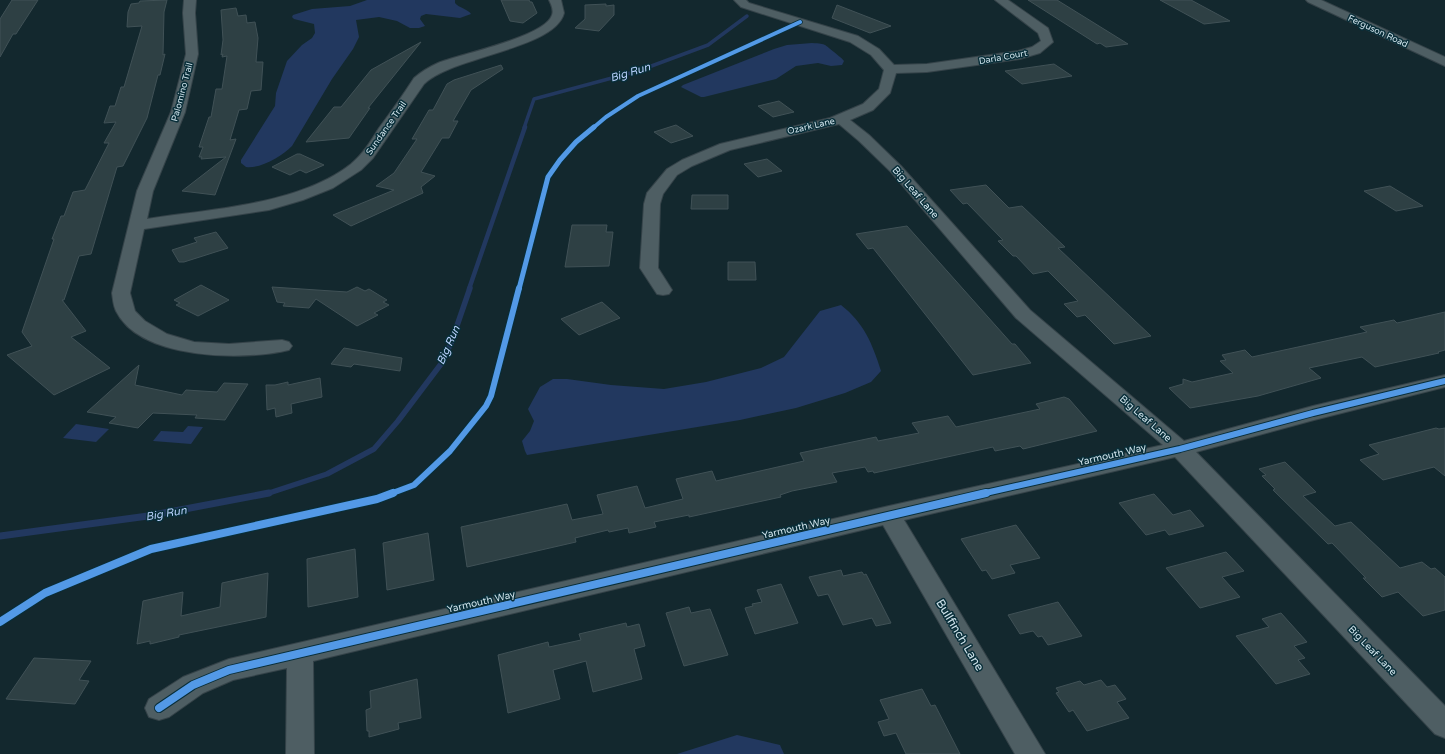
<svg xmlns="http://www.w3.org/2000/svg" width="1445" height="754" viewBox="0 0 1445 754" font-family="'Varela Round',sans-serif">
<style>
.water{fill:#22385f}
.lines{fill:none;stroke-linecap:round;stroke-linejoin:round}
.stream-far3{stroke:#22385f;stroke-width:3.5}
.stream-far2{stroke:#22385f;stroke-width:4.5}
.stream-far1{stroke:#22385f;stroke-width:5.5}
.stream{stroke:#22385f;stroke-width:7}
.building{fill:#2e4044;stroke:#405156}
.street-casing{stroke:#354349;stroke-width:2}
.street{fill:#4e5e63;fill-rule:evenodd}
.cycleway-far3-casing{stroke:#082e39;stroke-width:5.5}
.cycleway-far2-casing{stroke:#082e39;stroke-width:7}
.cycleway-far1-casing{stroke:#082e39;stroke-width:8}
.cycleway-casing{stroke:#082e39;stroke-width:10}
.cycleway-far3{stroke:#5399e6;stroke-width:4}
.cycleway-far2{stroke:#5399e6;stroke-width:5}
.cycleway-far1{stroke:#5399e6;stroke-width:6}
.cycleway{stroke:#5399e6;stroke-width:8}
.labels{text-anchor:middle;stroke-width:3;stroke-linejoin:round;paint-order:stroke}
.far-street-label{font-size:9px;fill:#d1e4ec;stroke:#082e39}
.street-label{font-size:10px;fill:#d1e4ec;stroke:#082e39}
.water-label{font-size:11px;font-style:italic;fill:#bad2fd;stroke:#082e39}
.near-street-label{font-size:12px;fill:#d1e4ec;stroke:#082e39}
</style>
<rect width="100%" height="100%" fill="#13282e"/>
<g class="water">
<path d="M367,0H455V3C459,8 468,9 471,14L460,18L426,14L421,16L420,19L425,26L419,28H410L397,21L379,17L356,20L359,37L353,49L332,79L292,146C282,156 261,169 246,167L241,163V160L275,106L276,93L287,61L302,45L312,38L315,33L314,24L294,19L292,17L293,15L312,9L350,6Z"/>
<path d="M812,43C828,44 823,44 834,52C837,55 841,57 844,61L842,65L831,66L818,63L796,66L776,79L704,97H701L681,87L683,85L774,49L787,45Z"/>
<path d="M841,305C864,323 872,343 881,371L871,382L845,393L796,408L740,420L527,455L525,451L522,441L530,431L534,421L528,409L540,387L553,379H567L611,385L664,389L706,382L761,368L784,357L820,311Z"/>
<path d="M76,424L109,429L96,442L63,438Z"/>
<path d="M188,426L203,427L191,444L153,441L161,431L183,432Z"/>
<path d="M737,735L780,745L784,754H677Z"/>
</g>
<g class="lines">
<path class="stream-far3" d="M524,128L534,99L638,71L708,45L747,16"/>
<path class="stream-far2" d="M469,289L525,127"/>
<path class="stream-far1" d="M266,494L327,474L374,449L398,421L441,364L451,343L470,288"/>
<path class="stream" d="M0,536L148,516L269,493"/>
</g>
<g class="building">
<path d="M12,0H38L16,34H13L0,57V19Z"/>
<path d="M167,0L164,12L163,55L165,54L160,75H158L147,118L123,166L117,167L91,254L79,256L64,300H62L86,331L71,337L110,368L54,395L7,355L32,346L22,332L54,239H52L61,216H64L73,192L85,190L109,143H104L116,122L104,123L110,106H115L121,87H124L142,26L127,27L128,12L131,4L139,3L140,1Z"/>
<path d="M501,0H529L530,2H532L537,13L523,23L510,21Z"/>
<path d="M1028,0H1057L1128,44L1106,47L1100,43L1097,44Z"/>
<path d="M1160,0H1191L1230,21L1204,24Z"/>
<path d="M606,4V6L614,5V15L599,31L575,28L585,19V5Z"/>
<path d="M837,5L891,26L870,33L832,18Z"/>
<path d="M236,8L238,16L246,15L247,23L255,22L258,38L256,62H263L261,90L251,91L247,109L239,110L230,140L236,139L215,195L182,191L226,157L201,159L202,157H199L203,147H199L209,117H211L216,89H222L227,56L222,57L223,54L221,55L223,40L221,10Z"/>
<path d="M421,42L368,108H370L349,138L306,142L334,107H341L371,70Z"/>
<path d="M1054,64L1072,76L1022,84L1005,71Z"/>
<path d="M501,65L503,69L471,90L453,121H458L449,138H442L421,172L435,176L421,187L423,193L351,226L333,215L394,190L376,186L394,173L417,139H412L429,110H433L447,84L454,80Z"/>
<path d="M779,101L794,112L773,117L758,106Z"/>
<path d="M676,125L693,136L671,143L654,132Z"/>
<path d="M297,154H300L324,165L306,173L300,170L290,175L272,167Z"/>
<path d="M767,159L782,171L758,177L744,164Z"/>
<path d="M986,185L1009,208L1022,206L1065,247L1058,248L1151,336L1114,344L1085,315L1077,317L1064,304L1078,301L1048,271L1033,274L1016,256H1013L998,241L1003,240L967,203L963,204L950,190Z"/>
<path d="M1390,186L1423,206L1396,211L1364,191Z"/>
<path d="M692,195H728V209H691Z"/>
<path d="M572,225H607L606,232H613L609,266L565,267Z"/>
<path d="M907,226L1012,344H1015L1031,363L973,375L873,248L868,249L856,234Z"/>
<path d="M216,232L228,248L184,262H179L172,250L197,242L194,238Z"/>
<path d="M728,262H755L756,280H728Z"/>
<path d="M201,285L229,300L198,316L176,305L180,303L174,300Z"/>
<path d="M272,287L347,292L357,287L365,291L369,289L387,300L383,302L389,305L374,313L378,315L357,326L316,299L309,308L283,306L285,303L277,302Z"/>
<path d="M602,302L620,318L579,335L561,319Z"/>
<path d="M1445,312V350L1438,352L1439,353L1375,367L1362,357L1309,368L1321,378L1258,396L1190,408L1169,388L1183,384V379L1192,382L1233,373L1220,361L1226,360L1222,355L1245,350L1252,357L1367,332L1360,327L1394,320L1397,323Z"/>
<path d="M344,348L402,358L400,371L354,364L351,367L331,364Z"/>
<path d="M139,365L135,385L182,395L186,390L217,392L224,383L248,384L225,420L195,418L197,415L153,413L138,428L109,423L116,417L87,412Z"/>
<path d="M320,378L322,397L291,404L292,413L276,417L275,408L267,410L266,385H275L288,382V385Z"/>
<path d="M1064,397L1069,399L1097,431L1023,449L1020,446L995,451L993,447L874,473L873,471L868,472L865,467L832,473L837,482L792,491L780,495L781,497L689,517V515L654,522L656,527L629,533L628,528L609,532L608,530L575,538L576,542L467,567L461,527L567,504L572,520L603,514L597,495L637,486L645,508L683,499L676,479L712,471L716,481L804,461L800,453L876,437L878,441L919,433L912,423L948,416L956,427L1040,409L1036,404Z"/>
<path d="M1436,428L1439,429L1445,428V476L1434,467L1383,480L1360,460L1379,454L1369,445Z"/>
<path d="M1285,462L1316,492L1303,496L1335,526L1351,522L1400,568L1422,562L1431,569L1435,568L1445,577V610L1423,616L1398,592L1382,597L1363,578H1366L1332,543L1328,544L1273,490L1275,489L1262,476L1266,475L1259,469Z"/>
<path d="M1154,494L1173,515L1190,510L1204,526L1169,535L1165,530L1146,535L1119,503Z"/>
<path d="M1016,525L1040,558L1010,565L1015,573L992,579L986,570L982,571L961,539Z"/>
<path d="M428,533L434,580L387,590L383,543Z"/>
<path d="M355,549L358,597L308,607L307,559Z"/>
<path d="M1226,552L1244,571L1222,577L1240,597L1200,608L1166,568Z"/>
<path d="M841,570L843,576L862,572L864,575L866,574L891,623L876,626L872,618L843,625L828,594L818,596L809,577Z"/>
<path d="M268,573L266,617L179,635V637L150,644V641L137,644L143,601L183,592L181,616L220,607L222,583Z"/>
<path d="M781,584L798,623L755,634L745,608L753,606L752,604L762,602L757,590Z"/>
<path d="M1058,602L1082,636L1048,645L1042,636L1038,637L1033,631L1020,634L1008,615Z"/>
<path d="M689,607L691,613L710,609L728,655L684,666L666,613Z"/>
<path d="M1281,613L1307,642L1294,646L1305,658L1298,660L1310,674L1276,684L1236,636L1269,627L1262,619Z"/>
<path d="M626,623L627,627L639,624L645,646L634,649L642,679L593,692L586,661L553,670L560,699L508,713L498,655L548,642L549,647L581,640L579,634Z"/>
<path d="M34,658L91,661L79,680L89,681L75,704L6,699Z"/>
<path d="M417,679L421,718L398,723L399,729L369,737V731H367L366,710L371,708L370,691Z"/>
<path d="M1101,680L1107,687L1115,685L1126,699L1117,702L1129,718L1087,731L1073,710L1069,712L1056,693L1059,692L1056,688L1080,681L1084,685Z"/>
<path d="M922,689L931,706L935,705L960,754H906L896,733L884,736L878,722L889,719L880,700Z"/>
</g>
<g class="lines">
<defs>
<g id="street">
<path d="M184,0H196L195,13L198,54L185,112L153,191L147,219C210,209 299,205 351,164C363,154 371,141 379,128C391,112 403,95 414,78C421,72 429,67 438,63C460,54 545,37 552,15C554,10 551,4 549,0H561L564,13C555,49 453,56 424,84L373,158L361,170L333,188L303,200L269,210L144,229L130,293L135,311L145,321L167,334L194,342L229,344L282,340L289,342L292,346L289,350C244,361 140,360 116,311C113,305 113,299 112,293L137,191L171,112L186,54L183,13Z"/>
<path d="M734,0H746L749,3L858,36L879,49L894,65L927,64L1018,51L1032,47L1041,41L1038,33L995,0H1008L1048,28L1053,42L1040,53L1020,59L927,72L896,73L890,93L873,110L850,120L869,135L901,166L1030,310L1184,441L1313,406L1445,375V387L1314,420L1196,452L1445,706V738L1435,734L1175,457L904,520L1045,754H1015L883,525L313,661L314,754H286L287,668L233,680L203,693L169,717L159,720L149,717L145,708L149,699L183,677L229,659L889,506L1163,445L1016,318L891,172L859,141L839,124L730,150L692,166L677,175L663,194L660,204L658,268L672,290L669,294L663,295L657,294L640,268L644,204L647,193L667,169L682,160L720,144L830,118L863,104L879,89L884,70L871,55L850,42L741,7Z"/>
<path d="M1306,0H1321L1445,57V66L1308,2Z"/>
</g>
</defs>
<use href="#street" class="street-casing"/>
<use href="#street" class="street"/>
<defs>
<path id="cycleway-far3" d="M593,128L606,117L638,96L800,22"/>
<path id="cycleway-far2" d="M519,289L548,177L560,160L576,142L594,127"/>
<g id="cycleway-far1">
<path d="M390,494L414,485L450,451L486,406L491,396L519,288"/>
<path d="M981,494L1180,449L1313,413L1445,381"/>
</g>
<g id="cycleway">
<path d="M0,622L45,593L151,549L377,499L393,493"/>
<path d="M159,708L193,685L229,670L986,493"/>
</g>
</defs>
<use href="#cycleway-far3" class="cycleway-far3-casing"/>
<use href="#cycleway-far2" class="cycleway-far2-casing"/>
<use href="#cycleway-far1" class="cycleway-far1-casing"/>
<use href="#cycleway" class="cycleway-casing"/>
<use href="#cycleway-far3" class="cycleway-far3"/>
<use href="#cycleway-far2" class="cycleway-far2"/>
<use href="#cycleway-far1" class="cycleway-far1"/>
<use href="#cycleway" class="cycleway"/>
</g>
<g class="labels">
<g class="far-street-label">
<text transform="translate(1378 31) rotate(25)" y="3">Ferguson Road</text>
<text transform="translate(1003 57) rotate(-10)" y="3">Darla Court</text>
<text transform="translate(182 92) rotate(-75)" y="3">Palomino Trail</text>
<text transform="translate(811 126) rotate(-13)" y="3">Ozark Lane</text>
<text transform="translate(386 128) rotate(-55)" y="3">Sundance Trail</text>
</g>
<g class="street-label">
<text transform="translate(916 192) rotate(49)" y="4">Big Leaf Lane</text>
<text transform="translate(1146 418) rotate(41)" y="4">Big Leaf Lane</text>
<text transform="translate(1112 454) rotate(-13)" y="4">Yarmouth Way</text>
<text transform="translate(796 527) rotate(-13)" y="4">Yarmouth Way</text>
<text transform="translate(481 601) rotate(-13)" y="4">Yarmouth Way</text>
<text transform="translate(1373 650) rotate(46)" y="4">Big Leaf Lane</text>
</g>
<g class="water-label">
<text transform="translate(630 72) rotate(-17)" y="4">Big Run</text>
<text transform="translate(448 345) rotate(-66)" y="4">Big Run</text>
<text transform="translate(166 513) rotate(-10)" y="4">Big Run</text>
</g>
<g class="near-street-label">
<text transform="translate(960 635) rotate(59)" y="4">Bullfinch Lane</text>
</g>
</g>
</svg>
